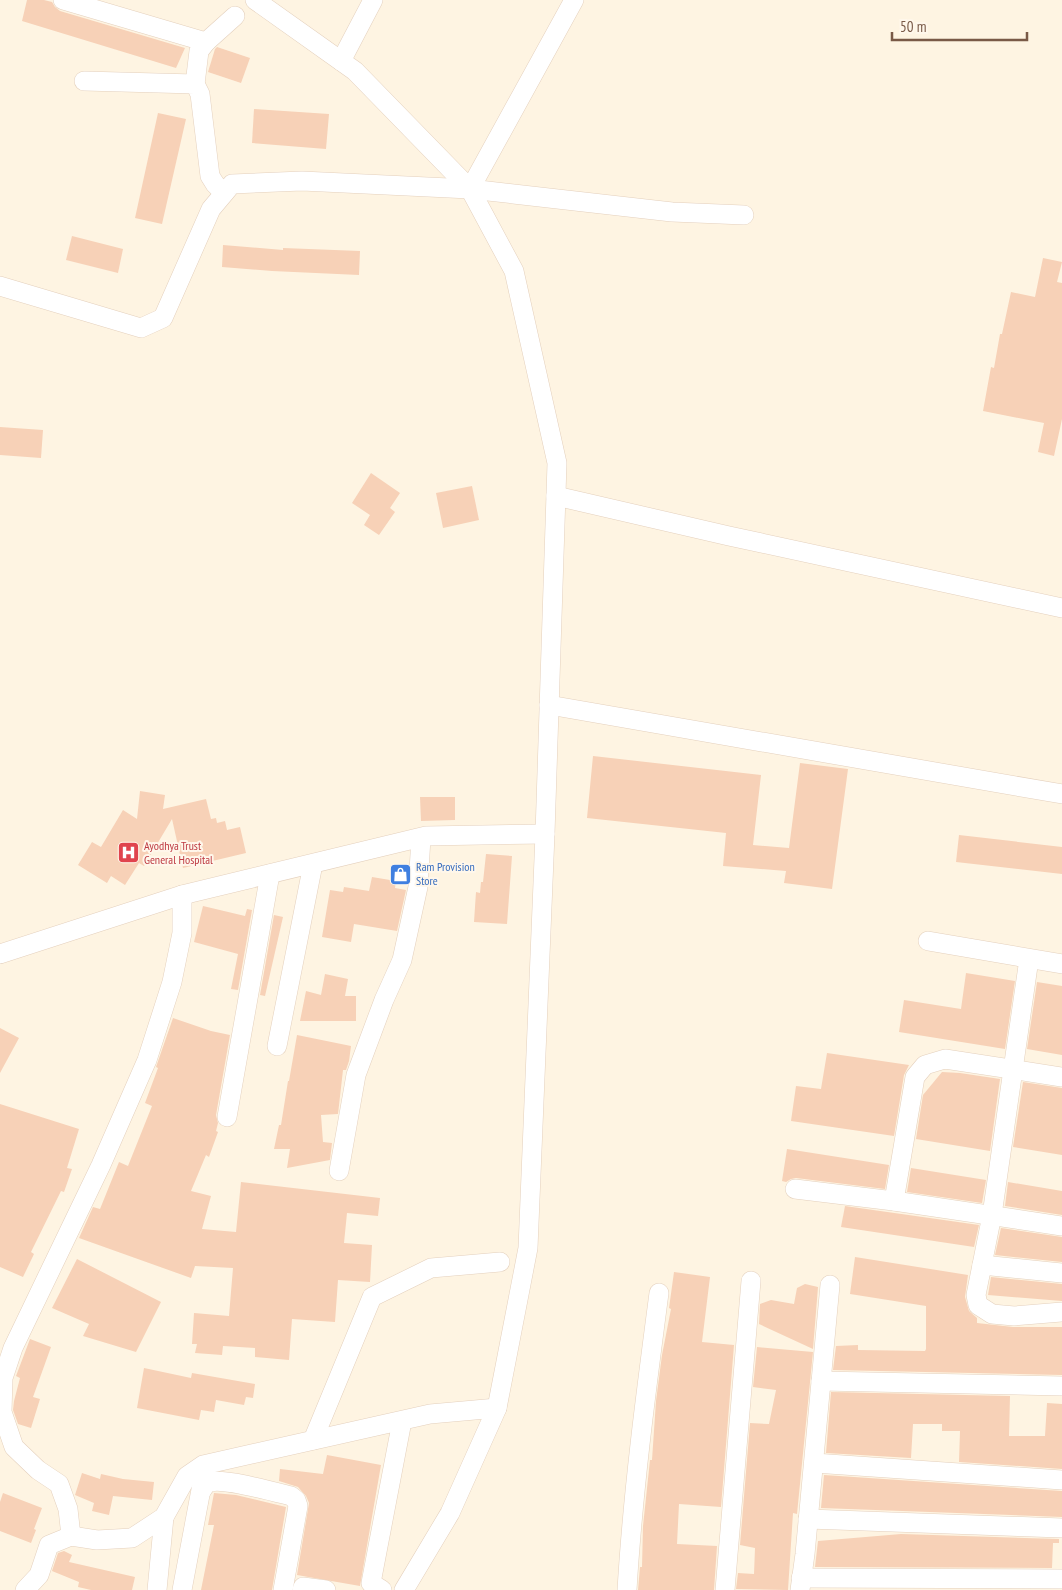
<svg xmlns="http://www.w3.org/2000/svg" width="1062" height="1590" viewBox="0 0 1062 1590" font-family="'PT Sans Narrow',sans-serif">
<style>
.building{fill:#f7d1b7}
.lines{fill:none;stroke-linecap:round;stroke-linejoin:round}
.minor-casing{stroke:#e4d0bd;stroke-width:20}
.minor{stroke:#fff;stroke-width:19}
.labels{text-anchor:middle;stroke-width:4;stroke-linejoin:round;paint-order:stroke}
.health-label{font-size:12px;fill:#be3a42;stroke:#fff7eb;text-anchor:start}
.shop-label{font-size:12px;fill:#366cbe;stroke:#fff7eb;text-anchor:start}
</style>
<rect width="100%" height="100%" fill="#fef4e2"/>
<g class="building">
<path d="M27,0H44L52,2L55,7L60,11L185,48L176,68L22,21Z"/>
<path d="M217,47L250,58L241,83L208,72L215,49Z"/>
<path d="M254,109L329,114L326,149L252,143Z"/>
<path d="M158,113L186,119L162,224L135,218Z"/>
<path d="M72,236L123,249L118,273L66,260Z"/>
<path d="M223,245L283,250V248L360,251L359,275L272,271L222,267Z"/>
<path d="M1043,258L1062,262L1057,282L1062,283V419L1054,456L1038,452L1044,423L983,411L991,367L994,368L1000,334H1002L1011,292L1035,297Z"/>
<path d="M0,427L43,430L41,458L0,455Z"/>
<path d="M371,473L400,493L390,508L395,512L379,535L364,525L370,515L352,503Z"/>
<path d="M472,486L479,520L443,528L436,493Z"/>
<path d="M593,756L761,775L753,845L789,848L800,763L848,769L832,889L784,883L786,871L723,866L726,833L587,818Z"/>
<path d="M140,791L165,795L163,809L206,799L211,819L216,818L217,823L225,821L227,830L240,827L246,853L183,868L172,819L144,866L139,863L125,885L111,876L107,883L78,865L92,842L101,847L123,810L137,819Z"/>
<path d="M420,797H455V820L421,821Z"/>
<path d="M959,835L1062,847V874L956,862Z"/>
<path d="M486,854L512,856L507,924L474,922L476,892L480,893L481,882H483Z"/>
<path d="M372,877L396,881L395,888L406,890L397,931L354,924L351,942L322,937L330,890L343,892L344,887L369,891Z"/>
<path d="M203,906L245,916L247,909L252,910L238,990L231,989L238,954L194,942Z"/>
<path d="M274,915L283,917L265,996L260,995Z"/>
<path d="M966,973L1015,981L1005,1049L899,1032L904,1000L961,1009Z"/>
<path d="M325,974L348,979L345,996H356V1021H300L306,991L321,995Z"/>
<path d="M1037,982L1062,986V1055L1027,1049Z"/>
<path d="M173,1018L211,1031L230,1035L216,1115L218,1123L216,1131L218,1132L209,1157L206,1155L191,1191L211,1196L202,1229L236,1232L241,1182L380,1198L378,1216L347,1213L344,1243L372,1245L370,1282L338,1280L335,1322L292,1319L289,1360L255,1357V1348L223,1346L222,1355L195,1353L197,1344H192L194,1313L229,1316L233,1268L195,1266L191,1278L79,1238L93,1207L100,1209L119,1162L128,1166L152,1106L145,1103L158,1068L156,1067Z"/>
<path d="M0,1028L19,1038L0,1073Z"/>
<path d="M297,1035L351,1046L349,1061L346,1070H343L338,1114L321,1115L323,1142L332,1143L330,1160L287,1168L290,1149H274L279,1125H281L288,1081H289Z"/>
<path d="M827,1053L909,1065L904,1075L894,1136L791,1121L796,1086L821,1089Z"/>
<path d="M942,1072L960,1073L1000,1079L990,1151L916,1139L923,1095Z"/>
<path d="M1023,1082L1062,1088V1155L1013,1147Z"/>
<path d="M0,1104L79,1129L67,1168L72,1169L64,1192L61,1191L31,1252L34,1254L23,1277L0,1267Z"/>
<path d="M787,1149L889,1165L885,1189L796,1178L791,1179L786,1182L782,1181Z"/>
<path d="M911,1168L986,1180L982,1203L907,1192Z"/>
<path d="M1008,1182L1062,1191V1215L1005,1206Z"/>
<path d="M845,1206L979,1225L974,1247L841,1227Z"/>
<path d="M1001,1228L1062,1237V1262L995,1255Z"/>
<path d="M855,1257L968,1275L965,1297L969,1311L977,1318V1323L1013,1327H1062V1375L833,1370L836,1346L858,1345V1350L925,1351L926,1349V1306L850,1294Z"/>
<path d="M77,1259L161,1302L136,1352L83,1336L89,1324L52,1308Z"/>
<path d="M674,1272L710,1277L702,1342L734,1345L721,1507L679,1504L677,1544L717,1546L714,1590H638L640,1567H642L643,1526L650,1460H652L656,1401L662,1355L671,1309L669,1308Z"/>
<path d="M991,1277L1062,1284V1301L988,1295Z"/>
<path d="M805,1284L818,1287L813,1349L759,1324L760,1304L771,1300L794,1304L797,1288Z"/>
<path d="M30,1339L51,1347L33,1397L40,1399L31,1428L18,1424L13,1410L14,1401L20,1378L16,1376Z"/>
<path d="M757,1347L813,1352L797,1514L793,1513L788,1590L736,1589L738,1573L754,1574L755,1548L740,1545L750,1423L769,1424L776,1390L753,1387Z"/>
<path d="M144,1368L191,1378L192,1373L255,1384L253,1398L246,1397L244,1405L216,1400L214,1412L201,1410L199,1420L137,1408Z"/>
<path d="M831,1392L1010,1396L1009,1436H1045L1047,1403L1062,1404V1469L959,1462L960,1431H942V1424H913L911,1458L826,1453Z"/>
<path d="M327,1455L381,1465L360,1586L297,1575L309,1503L306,1496L298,1487L279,1481L280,1469L323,1474Z"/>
<path d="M82,1473L100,1479L101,1474L123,1479L154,1482L152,1500L113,1496L109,1515L92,1511L94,1503L75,1495Z"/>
<path d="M824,1475L1062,1491V1517L821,1508Z"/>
<path d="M3,1493L42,1508L34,1529L36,1530L31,1543L0,1531V1502Z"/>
<path d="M214,1493L236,1495L286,1507L272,1590H201L214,1525H208Z"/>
<path d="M901,1534L1059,1539V1543H1053L1052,1568L815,1567L818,1541Z"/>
<path d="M64,1551L72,1555L69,1562L135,1577L132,1590H91L78,1587L79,1582L52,1571L58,1553Z"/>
</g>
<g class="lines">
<defs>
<g id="minor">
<path d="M63,0L206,42"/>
<path d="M255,0L355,71L470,189L514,271L557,463L545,834L528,1248L497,1408L450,1513L404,1590"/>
<path d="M341,61L373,0"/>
<path d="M84,81L195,84L200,94L210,176L215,184L224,193"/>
<path d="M195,84L199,51L206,42L235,16"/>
<path d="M470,189L574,0"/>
<path d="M0,286L141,328L163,318L211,209L232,184L302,181L470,189L672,212L744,215"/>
<path d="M556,496L729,536L1062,608"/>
<path d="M549,705L1062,794"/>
<path d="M928,941L1062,964"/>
<path d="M0,954L182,895L426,836L545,834"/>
<path d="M1029,959L992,1215L976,1295L978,1305L992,1314L1014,1316L1062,1312"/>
<path d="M277,1046L313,864"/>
<path d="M227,1117L270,874"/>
<path d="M339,1171L356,1075L384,1000L402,960L418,887L421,838"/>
<path d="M795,1189L894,1201L1062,1226"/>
<path d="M894,1201L915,1077L925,1065L945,1059L1062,1077"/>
<path d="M982,1265L1062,1273"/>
<path d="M821,1381L1062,1386"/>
<path d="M313,1440L372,1297L431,1268L500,1262"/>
<path d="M814,1463L1062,1480"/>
<path d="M202,1490C204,1487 206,1483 210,1482C224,1478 275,1492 291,1496L296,1500L298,1506L283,1590"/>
<path d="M808,1519L1062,1528"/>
<path d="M71,1536L68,1509L59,1484L38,1470L14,1447L2,1412L3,1378L13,1348L101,1165L147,1060L172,982L182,933V895"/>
<path d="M801,1578L1062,1579"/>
<path d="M25,1590L39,1575L49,1545L71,1536L97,1540L132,1538L164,1517L187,1476L203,1465L430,1414L497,1408"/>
<path d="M157,1590L164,1517"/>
<path d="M182,1590L203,1479"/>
<path d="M302,1590L303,1587L326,1590"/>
<path d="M382,1590L371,1583L402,1421"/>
<path d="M627,1590C633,1490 646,1392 659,1293"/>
<path d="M725,1590L751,1281"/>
<path d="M800,1590L805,1554L830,1285"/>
</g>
</defs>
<use href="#minor" class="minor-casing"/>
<use href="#minor" class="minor"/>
</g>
<defs>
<symbol id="hospital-square" viewBox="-11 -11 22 22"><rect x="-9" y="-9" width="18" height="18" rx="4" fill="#e0444e" stroke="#fff7eb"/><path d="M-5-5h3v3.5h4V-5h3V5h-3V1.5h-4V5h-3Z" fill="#fff"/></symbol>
<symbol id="shop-square" viewBox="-11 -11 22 22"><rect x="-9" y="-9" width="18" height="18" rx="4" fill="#3f7fe0" stroke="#fff7eb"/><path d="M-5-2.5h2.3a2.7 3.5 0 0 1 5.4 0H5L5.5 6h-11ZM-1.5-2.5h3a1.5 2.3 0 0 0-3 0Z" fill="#fff"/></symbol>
</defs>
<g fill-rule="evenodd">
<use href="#hospital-square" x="116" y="840" width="25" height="25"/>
<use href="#shop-square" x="388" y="862" width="25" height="25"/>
</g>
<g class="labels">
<g class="health-label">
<text x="144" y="850">Ayodhya Trust<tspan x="144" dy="14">General Hospital</tspan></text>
</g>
<g class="shop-label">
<text x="416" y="871">Ram Provision<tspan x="416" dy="14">Store</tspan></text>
</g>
</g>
<path d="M892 32v8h135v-8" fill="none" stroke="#795946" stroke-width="2.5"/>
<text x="900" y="32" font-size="15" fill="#795946" stroke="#fff7eb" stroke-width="4" paint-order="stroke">50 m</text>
</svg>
